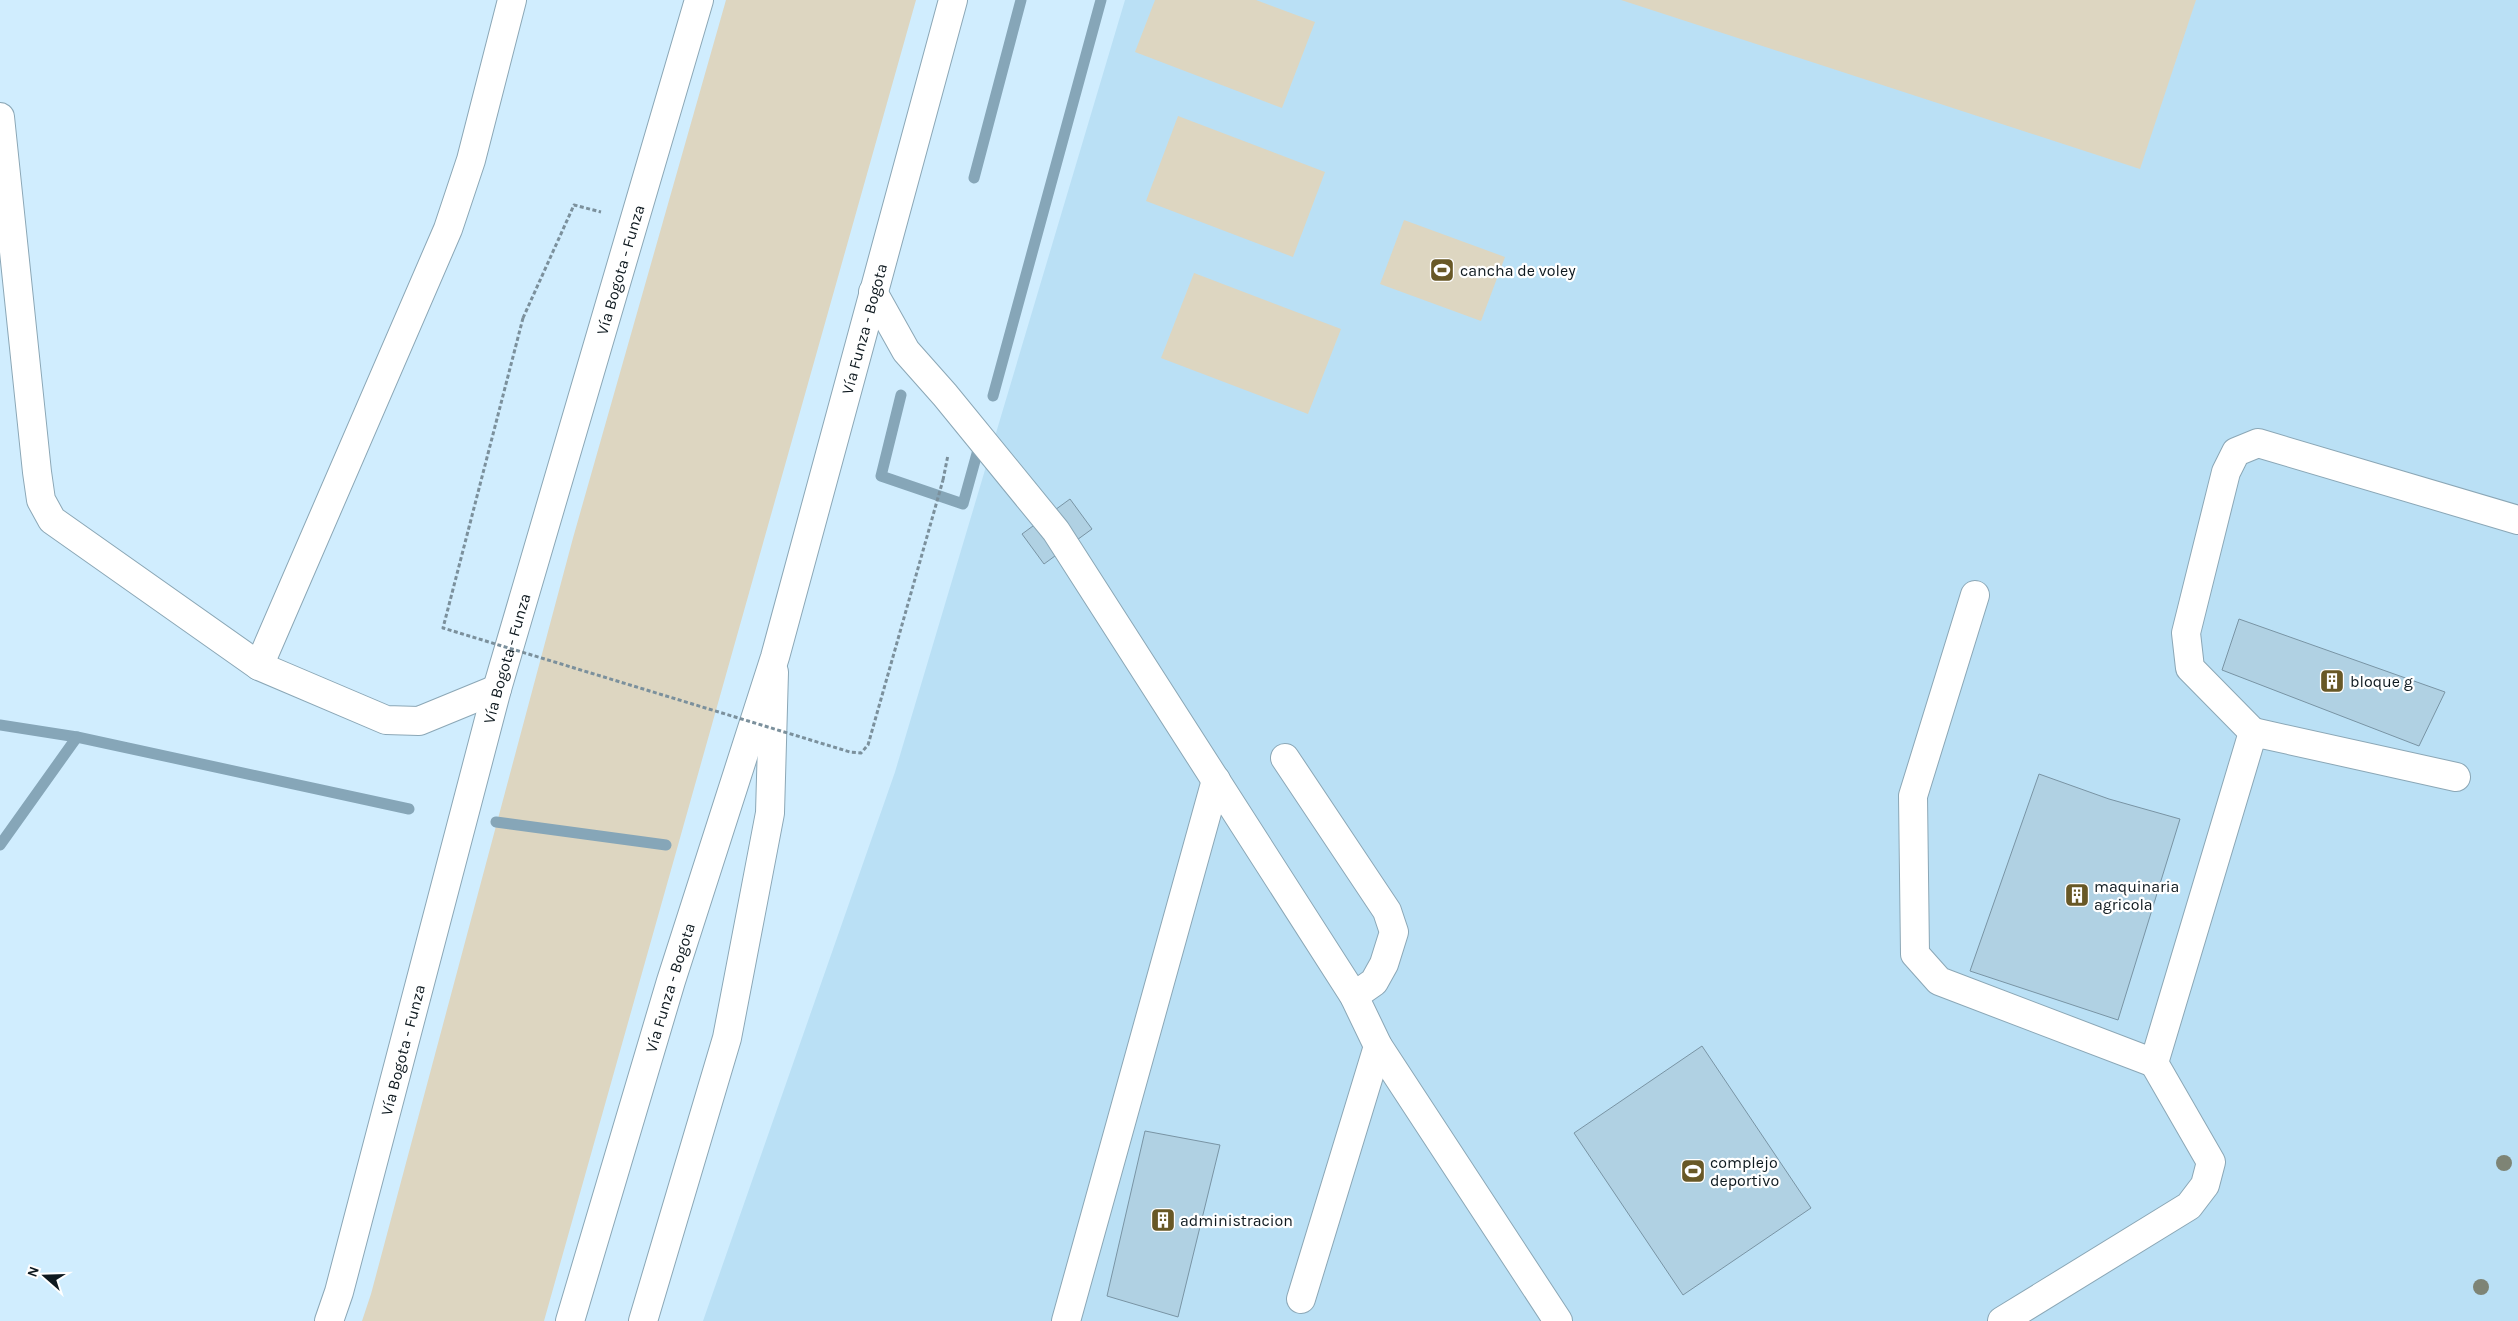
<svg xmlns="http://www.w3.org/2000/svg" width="2518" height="1321" viewBox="0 0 2518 1321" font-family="Karla,sans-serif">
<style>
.built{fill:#bae0f5}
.green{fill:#ddd6c1}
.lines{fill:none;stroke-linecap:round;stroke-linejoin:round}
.stream{stroke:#86a6b8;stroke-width:11}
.building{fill:#b0d1e3;stroke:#7994a4}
.minor-casing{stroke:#8ba7b6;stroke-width:30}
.major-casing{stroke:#8ba7b6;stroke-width:30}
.path{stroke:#7b909c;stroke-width:3;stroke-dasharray:4 2.5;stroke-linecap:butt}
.minor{stroke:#fff;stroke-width:28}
.major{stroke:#fff;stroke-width:28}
.path-bridge{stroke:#7b909c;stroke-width:3;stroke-dasharray:4 2.5;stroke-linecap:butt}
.tree{fill:#7e8475}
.labels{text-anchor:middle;stroke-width:4.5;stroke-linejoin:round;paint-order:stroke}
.street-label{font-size:16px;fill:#0e191f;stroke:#fff}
.poi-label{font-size:16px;fill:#0e191f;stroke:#fff;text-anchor:start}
</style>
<rect width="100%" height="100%" fill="#d0edfe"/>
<path class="built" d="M1125,0H2518V1321H703L895,772Z"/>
<g class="green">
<path d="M726,0H916L544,1321H362L371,1294L573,538Z"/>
<path d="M1155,0H1256L1315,22L1282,108L1135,52Z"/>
<path d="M1621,0H2196L2140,169Z"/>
<path d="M1178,116L1325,172L1293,257L1146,201Z"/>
<path d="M1404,220L1505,257L1481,321L1380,284Z"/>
<path d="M1194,273L1341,329L1308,414L1161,358Z"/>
</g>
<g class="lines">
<g class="stream">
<path d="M974,178L1021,0"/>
<path d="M901,395L881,476L963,504L978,450"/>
<path d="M993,396L1101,0"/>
<path d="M0,725L77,737L409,809"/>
<path d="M496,822L666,845"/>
<path d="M0,845L77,737"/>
</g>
</g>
<g class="building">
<path d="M1070,499L1092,529L1044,564L1022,534Z"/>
<path d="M2239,619L2445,692L2419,746L2222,670Z"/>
<path d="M2039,774L2109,799L2180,819L2118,1020L1970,971Z"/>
<path d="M1702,1046L1811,1208L1683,1295L1574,1133Z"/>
<path d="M1145,1131L1220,1145L1178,1317L1107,1296Z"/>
</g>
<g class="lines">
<defs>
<g id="minor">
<path d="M0,117L37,472L41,500L52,520L259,666L386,720L419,721L497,689"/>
<path d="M873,292L906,351L945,395L1056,531L1354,996L1378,1046L1558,1321"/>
<path d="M1975,595L1913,796L1915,954L1939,981L2154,1063"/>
<path d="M259,666L448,229L471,160L512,0"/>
<path d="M2253,732L2190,668L2186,633L2226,472L2236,452L2258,443L2518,520"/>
<path d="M1285,758L1387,911L1394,932L1384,964L1374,982L1354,996"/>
<path d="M1301,1299L1378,1046"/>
<path d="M643,1321L727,1038L770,813L774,672"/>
<path d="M1066,1321L1216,780"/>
<path d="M2002,1321L2189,1206L2205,1185L2211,1162L2154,1063L2253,732L2456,777"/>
</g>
<g id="major">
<path id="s1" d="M329,1321L339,1292L497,689L699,0"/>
<path id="s2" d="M570,1321L671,981L775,657L953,0"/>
</g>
</defs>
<use href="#minor" class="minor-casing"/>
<use href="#major" class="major-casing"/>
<g class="path">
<path d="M523,318L574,205L601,212"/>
<path d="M943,480L948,455"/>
</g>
<use href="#minor" class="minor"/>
<use href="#major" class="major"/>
<path class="path-bridge" d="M523,318L443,628L850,752L861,753L868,745L943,480"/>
</g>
<g class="tree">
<circle cx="2504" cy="1163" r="8"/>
<circle cx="2481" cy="1287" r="8"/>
</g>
<defs>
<symbol id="stadium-square" viewBox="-11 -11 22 22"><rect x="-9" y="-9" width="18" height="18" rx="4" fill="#685826" stroke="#fff"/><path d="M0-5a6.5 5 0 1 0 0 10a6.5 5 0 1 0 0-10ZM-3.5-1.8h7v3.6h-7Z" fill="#fff"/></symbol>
<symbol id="building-square" viewBox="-11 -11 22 22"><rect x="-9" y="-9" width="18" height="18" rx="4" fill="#685826" stroke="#fff"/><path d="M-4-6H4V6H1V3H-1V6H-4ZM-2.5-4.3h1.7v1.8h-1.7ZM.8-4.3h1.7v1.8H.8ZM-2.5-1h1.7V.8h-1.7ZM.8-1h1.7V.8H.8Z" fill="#fff"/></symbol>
</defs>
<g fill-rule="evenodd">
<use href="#stadium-square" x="1428" y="256" width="28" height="28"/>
<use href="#building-square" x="2318" y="667" width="28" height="28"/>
<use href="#building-square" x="2063" y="881" width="28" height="28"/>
<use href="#stadium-square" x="1679" y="1157" width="28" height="28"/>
<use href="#building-square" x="1149" y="1206" width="28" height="28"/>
</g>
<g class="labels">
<g class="street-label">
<text dy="6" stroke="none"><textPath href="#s1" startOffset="1091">Vía Bogota - Funza</textPath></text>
<text dy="6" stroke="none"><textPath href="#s2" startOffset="1035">Vía Funza - Bogota</textPath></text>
<text dy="6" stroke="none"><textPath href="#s1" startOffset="686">Vía Bogota - Funza</textPath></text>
<text dy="6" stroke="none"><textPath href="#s2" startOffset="348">Vía Funza - Bogota</textPath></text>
<text dy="6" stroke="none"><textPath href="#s1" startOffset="281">Vía Bogota - Funza</textPath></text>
</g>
<g class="poi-label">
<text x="1460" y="276">cancha de voley</text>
<text x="2350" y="687">bloque g</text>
<text x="2094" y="892">maquinaria<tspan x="2094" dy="18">agricola</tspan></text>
<text x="1710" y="1168">complejo<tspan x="1710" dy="18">deportivo</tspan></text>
<text x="1180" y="1226">administracion</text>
</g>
</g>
<g transform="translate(45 1276) rotate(290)" stroke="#ffffff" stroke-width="4" paint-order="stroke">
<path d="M0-4L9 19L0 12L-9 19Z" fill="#0e191f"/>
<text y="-8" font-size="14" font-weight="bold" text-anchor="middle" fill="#0e191f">N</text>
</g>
</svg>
